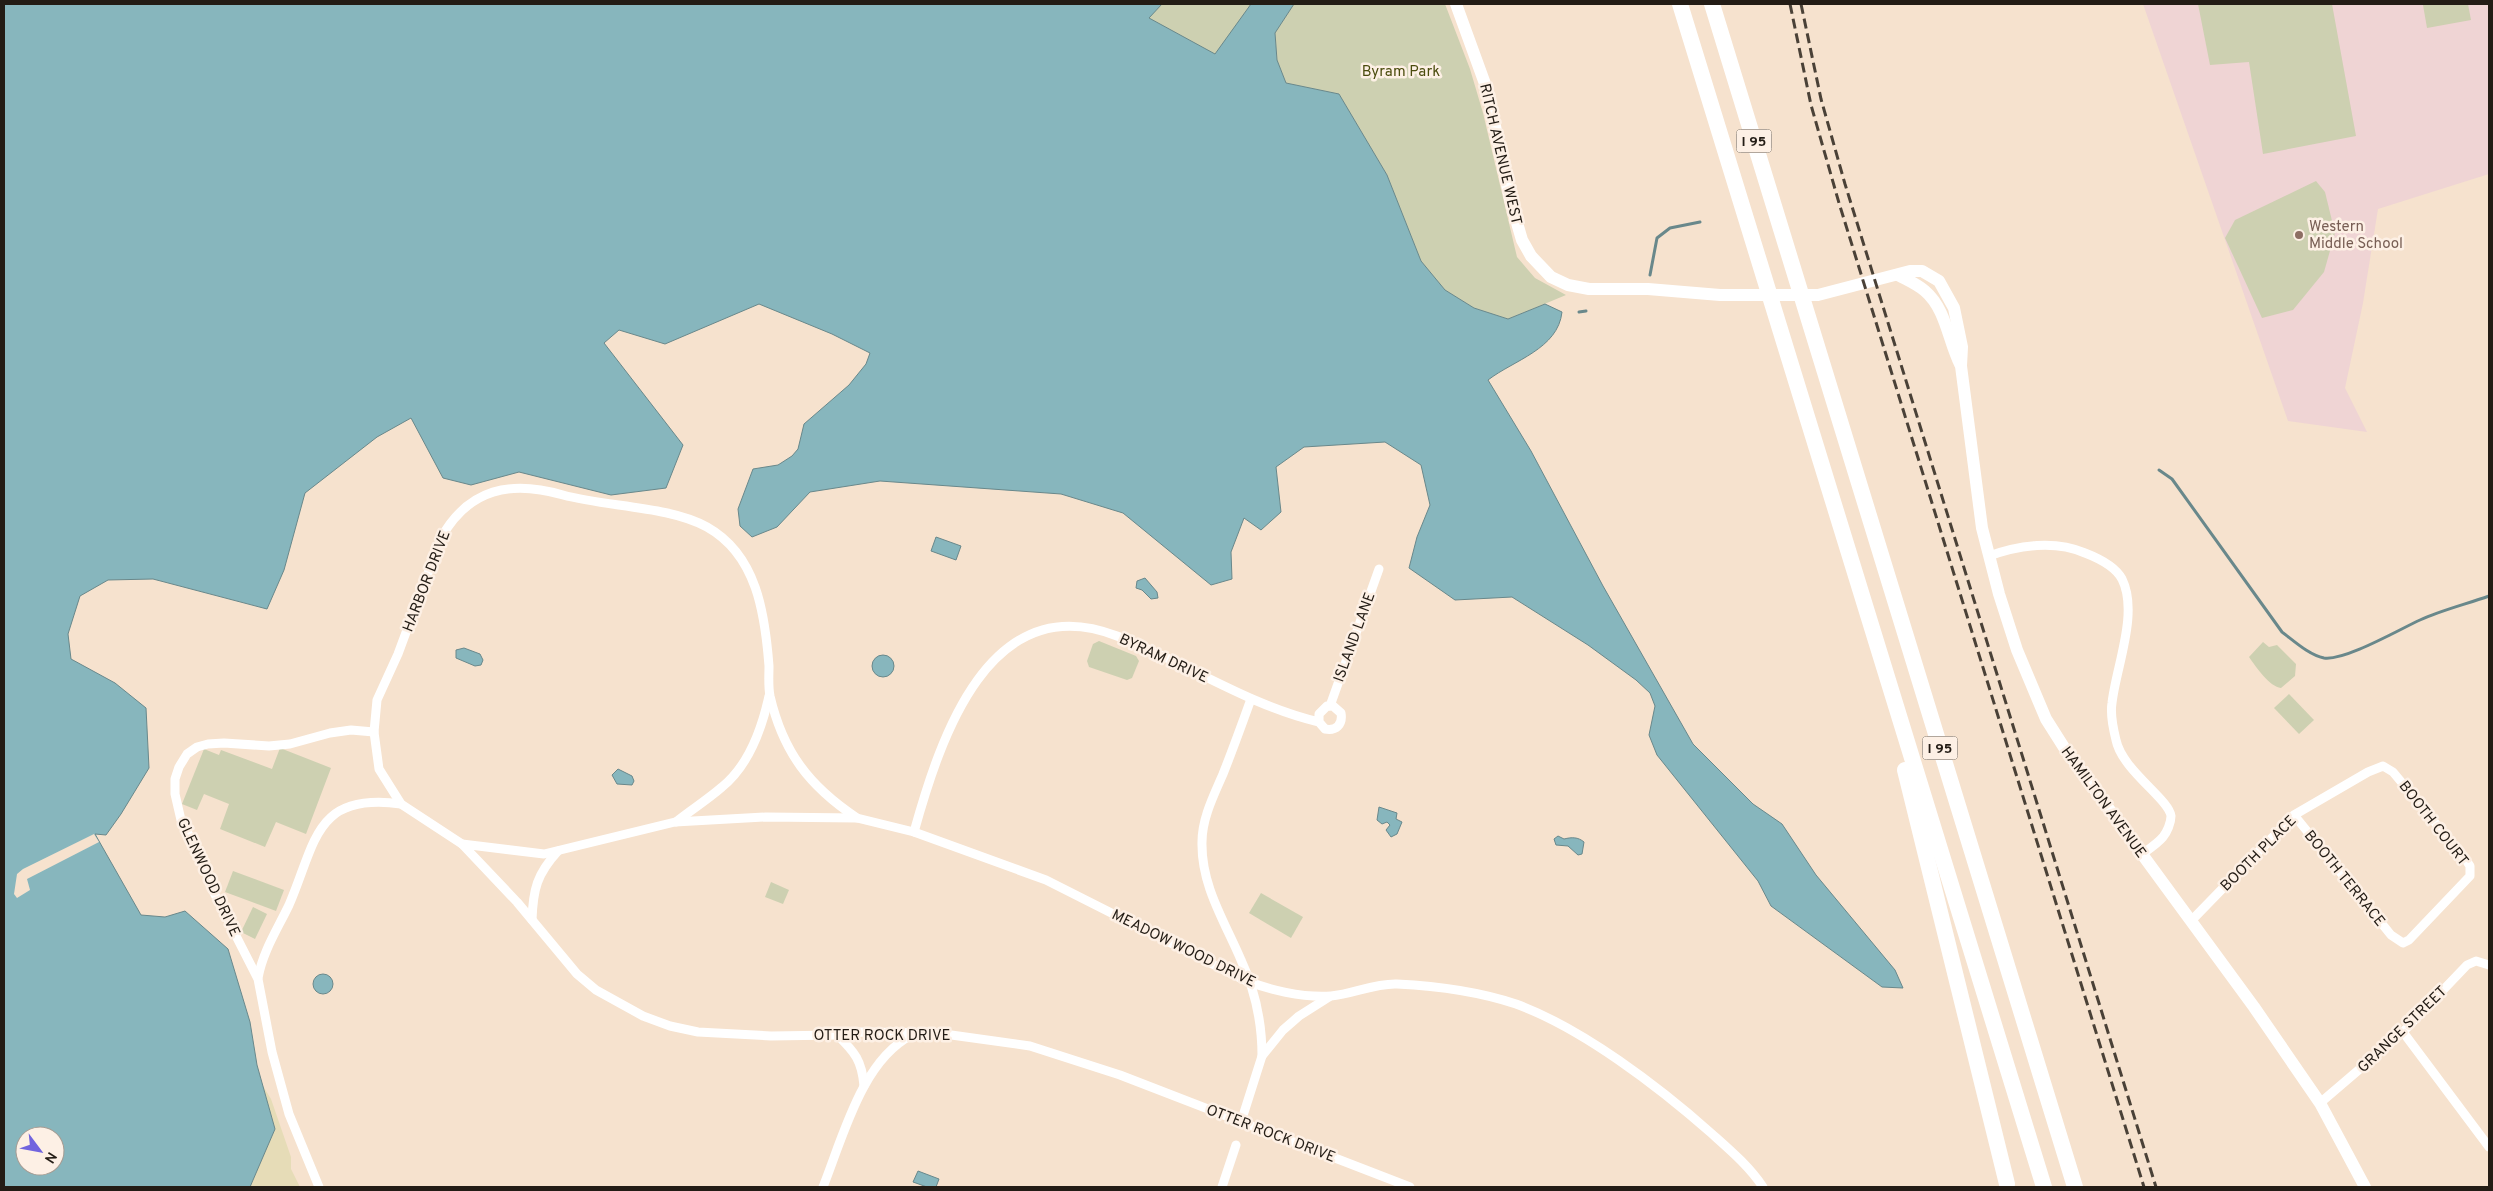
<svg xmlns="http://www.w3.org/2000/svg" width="2493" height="1191" viewBox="0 0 2493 1191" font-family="Overpass,sans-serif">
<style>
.education{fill:#efd4d4}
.green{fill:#cdd0b1}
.sand{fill:#e6dcb7}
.water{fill:#87b6bd;stroke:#69888b;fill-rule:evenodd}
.pier{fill:#f6e2ce}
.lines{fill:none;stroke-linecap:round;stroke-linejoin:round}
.stream{stroke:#69888b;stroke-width:3}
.minor{stroke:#fff;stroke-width:9}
.secondary{stroke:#fff;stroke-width:12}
.motorway{stroke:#fff;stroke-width:16}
.rail{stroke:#4a4137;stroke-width:3;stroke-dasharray:10 5;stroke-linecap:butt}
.education-dot{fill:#8d6e63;stroke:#fdf0e5;stroke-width:2}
.labels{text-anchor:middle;stroke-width:5;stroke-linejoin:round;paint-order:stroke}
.shield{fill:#fdf0e5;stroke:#645c53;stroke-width:1}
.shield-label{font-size:14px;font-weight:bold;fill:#231c15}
.park-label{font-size:15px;fill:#4b4c0e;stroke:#fdf0e5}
.street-label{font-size:15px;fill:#231c15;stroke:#fdf0e5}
.education-label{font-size:15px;fill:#785e54;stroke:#fdf0e5;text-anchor:start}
</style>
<rect width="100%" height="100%" fill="#f6e2ce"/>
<path class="education" d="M2143,4H2489V174L2378,209L2363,303L2345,388L2367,432L2288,421Z"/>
<g class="green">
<path d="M1162,4H1251L1216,55L1148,18Z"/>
<path d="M1294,4H1445L1470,69L1483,113L1517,257L1535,278L1566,295L1508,319L1474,308L1445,290L1421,261L1387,175L1339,94L1286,83L1277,60L1275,33Z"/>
<path d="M2198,4H2332L2356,136L2263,154L2249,62L2210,65Z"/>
<path d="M2433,4H2468L2471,20L2427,28L2423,5Z"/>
<path d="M2316,181L2325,192L2335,233L2324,272L2293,310L2262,318L2225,238L2235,220Z"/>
<path d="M1099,641L1136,656L1139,661L1132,678L1127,680L1089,667L1087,661L1093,644Z"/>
<path d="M2263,642L2269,647L2277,645L2296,664L2295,676L2281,688C2270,687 2256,667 2249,657Z"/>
<path d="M2289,694L2314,720L2299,734L2274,708Z"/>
<path d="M280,748L331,768L306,834L276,822L265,847L220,829L229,804L204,794L197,810L182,804L204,749L219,755L221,750L272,769Z"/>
<path d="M233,871L284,890L276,911L225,892Z"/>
<path d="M771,882L789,890L783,904L765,897Z"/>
<path d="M1261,893L1303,917L1291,938L1249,913Z"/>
<path d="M253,907L267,914L255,939L241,932Z"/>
</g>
<path class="sand" d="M263,1086L271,1099L291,1157V1169L300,1187H250L275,1129Z"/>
<g class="water">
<path d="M4,4H1162L1149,18L1215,54L1251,4H1294L1275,33L1277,60L1286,83L1339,94L1387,175L1421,261L1445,290L1474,308L1508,319L1545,304L1562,312C1558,349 1514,360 1488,380L1531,451L1603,586L1693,744L1753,804L1782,824L1816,875L1895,970L1903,988L1882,987L1771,906L1758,881L1657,755L1649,735L1655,706L1650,693L1636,680L1588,645L1512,597L1455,600L1409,568L1417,537L1430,505L1421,465L1385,442L1304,447L1276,467L1281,512L1261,530L1244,518L1231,552L1232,579L1211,585L1123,513L1061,494L880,481L810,492L777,527L752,537L740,526L738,509L753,469L778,465L792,456L798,449L804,424L849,385L866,364L870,353L832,334L759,304L665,344L619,330L604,343L683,445L666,488L611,495L519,472L471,485L443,478L411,418L377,437L305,493L284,570L267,609L153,579L108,580L80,596L68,634L71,659L115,683L146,708L149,768L121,814L106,835L95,834L141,915L165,917L185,911L228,949L250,1022L257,1065L275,1129L250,1187H4ZM25,1136H55V1166H25Z"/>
<path d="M936,537L961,546L956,560L931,551Z"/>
<path d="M1145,578L1157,592L1158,598L1151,599L1142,590L1136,588L1137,581Z"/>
<path d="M464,648L480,654L483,660L481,665L475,666L456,658V650Z"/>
<circle cx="883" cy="666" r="11"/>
<path d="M618,769L632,776L634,781L632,785L617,784L612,775Z"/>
<path d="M1379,807L1397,813L1396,819L1402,822L1397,834L1391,837L1386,830L1390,825L1387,822L1382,824L1377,820Z"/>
<path d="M1558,836L1564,839C1572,837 1578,837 1584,842L1582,854L1578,855L1568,846L1556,845L1554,839Z"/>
<circle cx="323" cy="984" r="10"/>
<path d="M918,1171L939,1179L936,1187H927L913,1182Z"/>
</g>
<path class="pier" d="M94,834L99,842L27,879L30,890L17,898L14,894L17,874L23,869Z"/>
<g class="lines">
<g class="stream">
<path d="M1650,275L1657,238L1670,228L1700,222"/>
<path d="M1579,312L1586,311"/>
<path d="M2159,470L2172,479L2282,632C2294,641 2309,655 2324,658C2345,661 2400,629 2420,620C2442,610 2467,604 2489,596"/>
</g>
<g class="minor">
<path d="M1989,556C2019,545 2055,540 2085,553C2098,558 2115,566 2122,579C2139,613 2116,667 2112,703C2110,715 2113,728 2116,740C2122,770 2169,799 2171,816C2171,823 2167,832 2163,837C2157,844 2149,849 2142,854"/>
<path d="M1251,699C1242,724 1233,749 1223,774C1214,795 1202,818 1202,842C1201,886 1225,922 1241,960C1255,990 1262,1023 1262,1056"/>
<path d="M1330,706L1379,569"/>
<path d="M857,818C809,786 783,752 770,696C768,686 769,675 769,666C765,614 757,555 707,527C669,506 607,507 563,495C511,480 469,488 441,538L398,654L377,700L374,732L379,769L401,804L462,844L517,902L577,974L596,990L643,1016L670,1026L698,1032L771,1036L837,1035L861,1032L937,1033L1030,1046L1120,1075L1410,1187"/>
<path d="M676,822C691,810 707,800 722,787C748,766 762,728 769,696"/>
<path d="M914,832C940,739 989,586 1117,636C1185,662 1247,705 1319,722L1325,729C1336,731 1343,725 1341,713L1333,706H1327L1319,714V722"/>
<path d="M462,844L544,854L675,822L766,817L857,818L914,832L1046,880L1242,979C1268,990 1303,998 1331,996C1353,994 1375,983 1397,984C1438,986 1477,991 1516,1004C1582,1028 1659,1087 1711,1133C1730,1150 1749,1166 1763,1187"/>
<path d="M532,920C533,889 537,874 558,851"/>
<path d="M2191,921L2294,815L2368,772L2383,766L2393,772L2466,860L2470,866V876L2409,940L2403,943L2391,935L2294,815"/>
<path d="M258,978C263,951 277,930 289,905C316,843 314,792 401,804"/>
<path d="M2403,1032L2489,1147"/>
<path d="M837,1035C855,1052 862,1061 864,1086"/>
<path d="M2320,1103L2403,1032L2467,965L2476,961L2489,965"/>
<path d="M1241,1122L1262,1056L1283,1030L1299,1016L1329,997"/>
<path d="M319,1187L289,1114L272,1052L258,979L210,885L206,867L181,820L175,794V779L179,767L187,754L197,747L208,744L224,743L269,746L290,744L330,733L351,730L374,732"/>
<path d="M823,1187C843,1137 862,1060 912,1035"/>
<path d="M1222,1187L1236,1145"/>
</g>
<g class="secondary">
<path d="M1456,4L1488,92L1510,199L1522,240L1531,256L1551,277L1568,285L1589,289H1648L1720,295H1818L1910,271H1922L1939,281L1954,308L1962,347L1961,366L1982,528L1999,594L2017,650L2046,719L2065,749L2254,1007L2320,1103L2365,1187"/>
<path d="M1898,275C1907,280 1917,284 1925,291C1946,309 1948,340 1960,364"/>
</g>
<g class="motorway">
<path d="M1680,4L2044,1187"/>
<path d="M1712,4L2075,1187"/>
<path d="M1905,770L2007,1184"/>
</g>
<g class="rail">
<path d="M1790,4L1811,105L1839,203L2144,1187"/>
<path d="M1801,4L1821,99L1845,184L2156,1187"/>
</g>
</g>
<circle class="education-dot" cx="2299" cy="235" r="5"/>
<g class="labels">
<g class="shield">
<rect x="1736.5" y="129.5" width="35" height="23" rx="4"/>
<rect x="1922.5" y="736.5" width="35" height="23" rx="4"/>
</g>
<g class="shield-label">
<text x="1754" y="146">I 95</text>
<text x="1940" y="753">I 95</text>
</g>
<g class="park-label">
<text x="1401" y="76">Byram Park</text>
</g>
<g class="street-label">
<text transform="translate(1501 154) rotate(77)" y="5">RITCH AVENUE WEST</text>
<text transform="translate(426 581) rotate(-69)" y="5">HARBOR DRIVE</text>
<text transform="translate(1354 637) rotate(-70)" y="5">ISLAND LANE</text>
<text transform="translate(1164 658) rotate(25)" y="5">BYRAM DRIVE</text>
<text transform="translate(2104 802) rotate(54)" y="5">HAMILTON AVENUE</text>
<text transform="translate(2434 823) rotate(52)" y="5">BOOTH COURT</text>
<text transform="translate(2258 853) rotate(-45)" y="5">BOOTH PLACE</text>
<text transform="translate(209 877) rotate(65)" y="5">GLENWOOD DRIVE</text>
<text transform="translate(2345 878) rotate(51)" y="5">BOOTH TERRACE</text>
<text transform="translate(1184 948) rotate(26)" y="5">MEADOW WOOD DRIVE</text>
<text transform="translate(2402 1029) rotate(-44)" y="5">GRANGE STREET</text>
<text x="882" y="1040">OTTER ROCK DRIVE</text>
<text transform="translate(1271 1133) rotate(21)" y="5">OTTER ROCK DRIVE</text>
</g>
<g class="education-label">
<text x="2309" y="231">Western<tspan x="2309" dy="17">Middle School</tspan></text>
</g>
</g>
<rect width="2493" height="1191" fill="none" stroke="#231c15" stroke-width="10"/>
<g transform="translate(40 1151) rotate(122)"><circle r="24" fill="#fdf0e5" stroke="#a69b92"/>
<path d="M0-4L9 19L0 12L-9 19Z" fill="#7164de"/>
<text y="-8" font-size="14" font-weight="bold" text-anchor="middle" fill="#231c15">N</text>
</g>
</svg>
